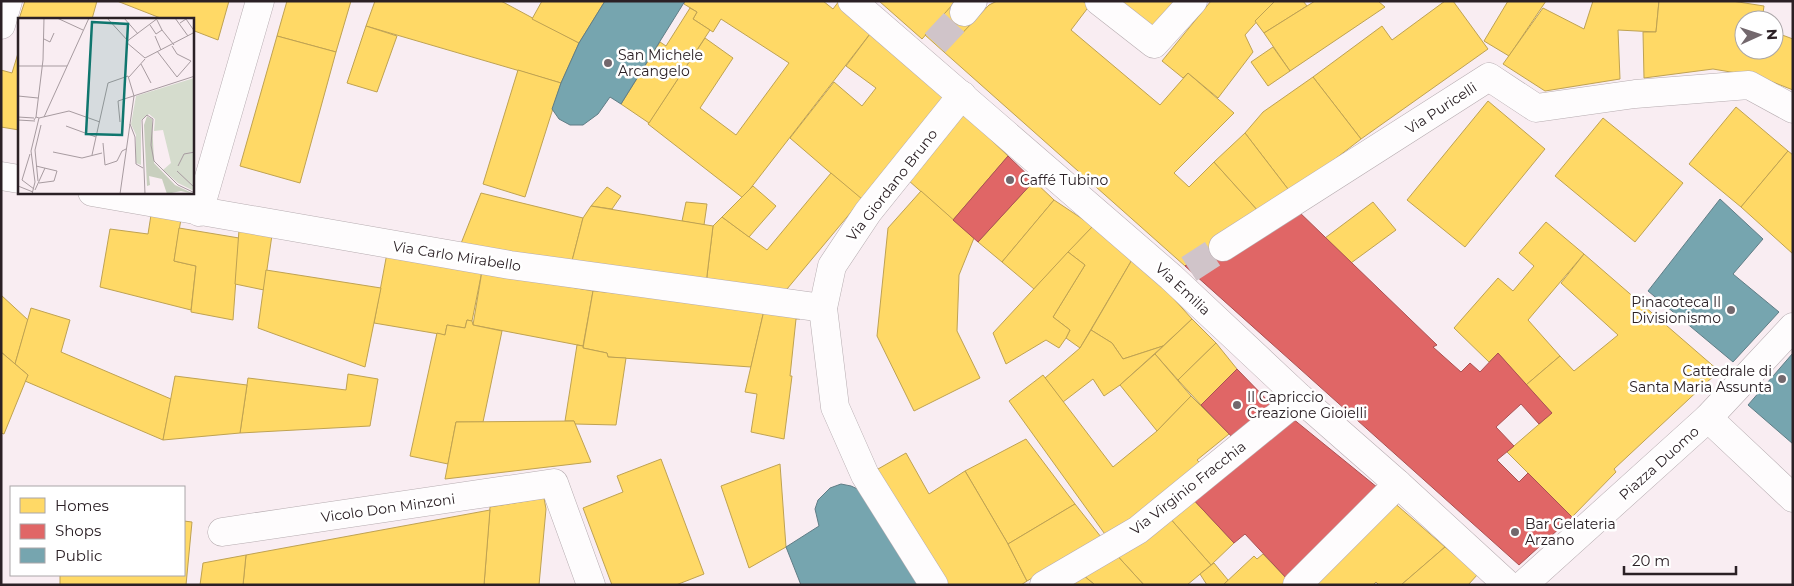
<svg xmlns="http://www.w3.org/2000/svg" width="1794" height="586" viewBox="0 0 1794 586" font-family="Montserrat,sans-serif">
<style>
.homes{fill:#ffd966;stroke:#bfa252}
.shops{fill:#e06666;stroke:#aa5152}
.public{fill:#76a5af;stroke:#607d86}
.lines{fill:none;stroke-linecap:round;stroke-linejoin:round}
.minor-tunnel{stroke:#d0c4c9;stroke-width:28;stroke-dasharray:28 14;stroke-linecap:butt}
.minor-casing{stroke:#b6acb0;stroke-width:29}
.minor{stroke:#fefcfd;stroke-width:28}
.poi-dot{fill:#73686d;stroke:#fff;stroke-width:2}
.labels{text-anchor:middle;stroke-width:5;stroke-linejoin:round;paint-order:stroke}
.poi-label{font-size:14px;fill:#2b2025;stroke:#fff;text-anchor:start}
.street-label{font-size:14px;fill:#2b2025;stroke:#fff}
.inset-road{fill:none;stroke:#a79ba0;stroke-width:1}
.view{fill:#0f766e;fill-opacity:0.15;stroke:#0f766e;stroke-width:2.5}
.inset-edge{fill:none;stroke:#2b2025;stroke-width:2.5}
</style>
<rect width="100%" height="100%" fill="#f9edf2"/>
<g class="homes">
<path d="M25,1H97L92,19H19Z"/>
<path d="M117,1H229L218,40L192,30V19H163Z"/>
<path d="M287,1H351L336,52L277,36Z"/>
<path d="M375,1H501L579,43L561,83L366,26Z"/>
<path d="M542,1H605L579,43L532,19Z"/>
<path d="M685,1H823L833,9L839,1L873,30L743,198L648,124L705,38L733,58L700,108L736,135L789,63L721,19L713,32L693,19L697,12L684,4Z"/>
<path d="M879,1H956L922,39Z"/>
<path d="M997,1H1082L1090,5L1071,30L1160,105L1188,73L1234,113L1174,173L1189,187L1214,162L1260,213L1185,266L944,52L989,5Z"/>
<path d="M1118,1H1176L1149,31Z"/>
<path d="M1211,1H1275L1245,35L1253,52L1218,98L1188,73L1183,78L1162,61Z"/>
<path d="M1275,1H1303L1307,6L1264,33L1255,21Z"/>
<path d="M1315,1H1378L1385,7L1290,71L1264,33Z"/>
<path d="M1445,1H1453L1488,49L1361,139L1313,77L1382,26L1392,40Z"/>
<path d="M1508,1H1546L1509,56L1484,41Z"/>
<path d="M1593,1H1659L1656,32L1618,30L1620,79L1545,91L1503,64L1543,8L1584,29Z"/>
<path d="M1659,1H1732L1764,6L1762,20H1744V50H1774V32L1793,39V90L1760,77L1713,69L1644,78L1643,32H1656Z"/>
<path d="M954,3L974,21L944,52L925,35Z"/>
<path d="M690,8L697,12L693,19L710,30L649,123L621,104L660,42L666,46Z"/>
<path d="M366,26L397,36L377,92L347,83Z"/>
<path d="M873,30L947,97L862,200L790,138L834,82L862,106L876,88L846,66Z"/>
<path d="M277,36L336,52L300,183L240,166Z"/>
<path d="M1273,47L1290,71L1268,86L1251,62Z"/>
<path d="M19,50V130L1,127V70L12,73Z"/>
<path d="M518,70L561,83L525,197L483,184Z"/>
<path d="M1313,77L1361,139L1291,193L1245,133L1263,112Z"/>
<path d="M1488,101L1545,149L1465,247L1407,200Z"/>
<path d="M1736,107L1788,151L1741,207L1689,164Z"/>
<path d="M964,114L1008,156L953,220L908,180Z"/>
<path d="M1603,118L1683,183L1635,242L1555,176Z"/>
<path d="M1245,133L1291,193L1260,213L1214,162Z"/>
<path d="M1788,151L1793,155V254L1741,207Z"/>
<path d="M831,173L862,199L782,295L706,284L713,226L722,217L767,250Z"/>
<path d="M1034,181L1054,200L1002,262L978,242Z"/>
<path d="M753,186L776,206L749,237L722,217Z"/>
<path d="M607,187L621,196L612,209L591,206Z"/>
<path d="M921,191L974,238L959,275L957,331L980,378L914,411L877,336L888,228Z"/>
<path d="M481,193L583,218L572,261L460,246Z"/>
<path d="M1054,200L1093,226L1034,289L1002,262Z"/>
<path d="M686,202L707,204L704,225L682,221Z"/>
<path d="M1373,202L1396,230L1351,263L1325,238Z"/>
<path d="M591,206L713,226L706,284L572,261L583,218Z"/>
<path d="M151,215L181,219L174,261L196,266L191,310L100,287L110,229L148,234Z"/>
<path d="M1546,222L1584,254L1528,320L1560,356L1526,385L1498,353L1489,362L1454,328L1498,278L1513,291L1534,266L1519,253Z"/>
<path d="M1093,226L1133,258L1080,348L1066,338L1070,330L1053,317L1085,265L1068,252Z"/>
<path d="M179,228L239,238L233,320L191,312L196,266L174,261Z"/>
<path d="M239,230L272,235L264,290L235,284Z"/>
<path d="M1068,252L1085,265L1053,317L1070,330L1066,338L1059,348L1046,340L1006,364L993,333Z"/>
<path d="M387,253L482,271L472,321L467,320L465,328L447,325L445,335L374,323Z"/>
<path d="M1584,254L1719,371L1614,469L1616,472L1572,517L1507,452L1552,413L1526,385L1560,356L1574,371L1618,335L1561,283Z"/>
<path d="M1133,258L1164,288L1192,319L1163,346L1123,359L1112,343L1091,330Z"/>
<path d="M266,270L381,288L365,367L258,328Z"/>
<path d="M482,271L593,291L583,346L473,325Z"/>
<path d="M593,291L765,306L751,367L608,357L607,353L583,348Z"/>
<path d="M1,295L28,320L15,364L1,352Z"/>
<path d="M765,306L801,311L800,319H796L790,376H792L784,439L751,432L757,394L745,392Z"/>
<path d="M31,308L70,320L61,352L171,399L163,440L25,381L28,375L15,364Z"/>
<path d="M1192,319L1216,343L1178,380L1155,354Z"/>
<path d="M467,320L472,321L473,325L502,331L483,422H456L448,464L410,456L437,333L445,335L447,325L465,328Z"/>
<path d="M1091,330L1112,343L1123,359L1163,346L1120,385L1104,396L1093,379L1063,402L1045,378L1080,348Z"/>
<path d="M1216,343L1237,369L1201,405L1178,380Z"/>
<path d="M577,345L583,346V348L607,353L608,357L626,358L616,425L575,424L574,421H565Z"/>
<path d="M1,352L28,375L4,434L1,433Z"/>
<path d="M1155,354L1191,396L1157,431L1120,385Z"/>
<path d="M348,374L378,379L370,426L240,433L248,378L346,390Z"/>
<path d="M1043,375L1113,467L1157,431L1191,396L1229,434L1197,460L1203,466L1107,537L1009,401Z"/>
<path d="M175,376L247,385L240,433L163,440Z"/>
<path d="M574,421L591,462L445,479L456,422Z"/>
<path d="M1026,439L1075,504L1008,544L965,471Z"/>
<path d="M906,453L929,494L965,471L1008,544L1027,581L1021,585H942L871,473Z"/>
<path d="M661,459L704,574L676,585H612L583,508L623,492L617,476Z"/>
<path d="M780,464L786,547L749,568L721,486Z"/>
<path d="M1190,496L1234,543L1211,565L1168,516Z"/>
<path d="M544,498L546,509L539,585H484L490,507Z"/>
<path d="M1391,500L1445,547L1401,585H1379L1376,582L1373,585H1305Z"/>
<path d="M1075,504L1101,537L1027,581L1008,544Z"/>
<path d="M490,510L484,585H243L246,555Z"/>
<path d="M1168,516L1211,565L1187,585H1144L1113,551Z"/>
<path d="M184,521L192,522L186,585H60V575H184Z"/>
<path d="M1445,547L1478,574L1468,585H1401Z"/>
<path d="M1113,551L1144,585H1095L1077,570Z"/>
<path d="M1263,554L1289,581L1285,585H1223L1254,556L1257,559Z"/>
<path d="M246,555L243,585H200L203,563Z"/>
<path d="M1214,563L1228,580L1223,585H1207L1200,574Z"/>
<path d="M1077,570L1095,585H1053Z"/>
</g>
<g class="shops">
<path d="M1008,156L1034,181L978,242L953,220Z"/>
<path d="M1296,209L1437,345L1433,347L1461,372L1470,363L1480,372L1498,353L1552,413L1539,424L1521,404L1496,427L1514,446L1497,460L1519,482L1528,473L1572,517L1519,565L1185,266L1217,243Z"/>
<path d="M1237,369L1272,405L1236,441L1201,405Z"/>
<path d="M1287,414L1383,492L1289,581L1245,534L1234,543L1190,496Z"/>
</g>
<g class="public">
<path d="M605,1H685L621,104L610,97L598,114L583,125H570L559,119L552,109L561,83L579,43Z"/>
<path d="M1720,199L1763,239L1733,274L1779,312L1733,362L1648,291Z"/>
<path d="M1793,353V444L1748,405Z"/>
<path d="M841,484L851,486L862,491L927,585H801L786,547L819,526L815,509L818,500L830,488Z"/>
</g>
<g class="lines">
<g class="minor-tunnel">
<path d="M935,43L964,12"/>
<path d="M1189,269L1223,247"/>
</g>
<defs>
<g id="minor">
<path d="M852,1L1171,277L1300,398L1398,484L1508,585"/>
<path d="M1099,1L1154,44L1193,1"/>
<path d="M964,12L973,1"/>
<path d="M1,25L8,1"/>
<path d="M1,176L19,179"/>
<path d="M92,192L510,265L823,308"/>
<path d="M199,212L260,1"/>
<path d="M1223,247L1489,77L1536,108L1635,94L1749,85L1793,109"/>
<path d="M1708,418L1793,498"/>
<path d="M222,532L554,483L591,585"/>
<path d="M934,585L865,475L835,407L823,308L832,266L868,212L962,95"/>
<path d="M1044,585L1138,530L1300,398"/>
<path d="M1297,585L1398,484"/>
<path d="M1523,585L1708,418L1793,327"/>
</g>
</defs>
<use href="#minor" class="minor-casing"/>
<use href="#minor" class="minor"/>
</g>
<g class="poi-dot">
<circle cx="608" cy="63" r="5"/>
<circle cx="1010" cy="180" r="5"/>
<circle cx="1731" cy="310" r="5"/>
<circle cx="1782" cy="379" r="5"/>
<circle cx="1237" cy="405" r="5"/>
<circle cx="1515" cy="532" r="5"/>
</g>
<g class="labels">
<g class="poi-label">
<text x="618" y="60">San Michele<tspan x="618" dy="16">Arcangelo</tspan></text>
<text x="1020" y="185">Caffé Tubino</text>
<text x="1721" y="307" text-anchor="end">Pinacoteca Il<tspan x="1721" dy="16">Divisionismo</tspan></text>
<text x="1772" y="376" text-anchor="end">Cattedrale di<tspan x="1772" dy="16">Santa Maria Assunta</tspan></text>
<text x="1247" y="402">Il Capriccio<tspan x="1247" dy="16">Creazione Gioielli</tspan></text>
<text x="1525" y="529">Bar Gelateria<tspan x="1525" dy="16">Arzano</tspan></text>
</g>
<g class="street-label">
<text transform="translate(1441 108) rotate(-33)" y="5">Via Puricelli</text>
<text transform="translate(892 185) rotate(-52)" y="5">Via Giordano Bruno</text>
<text transform="translate(457 256) rotate(9)" y="5">Via Carlo Mirabello</text>
<text transform="translate(1183 289) rotate(43)" y="5">Via Emilia</text>
<text transform="translate(1659 463) rotate(-42)" y="5">Piazza Duomo</text>
<text transform="translate(1188 488) rotate(-38)" y="5">Via Virginio Fracchia</text>
<text transform="translate(388 508) rotate(-8)" y="5">Vicolo Don Minzoni</text>
</g>
</g>
<g transform="translate(18 18)">
<rect width="176" height="176" fill="#f9edf2"/>
<path d="M176,60V173L160,165L145,152L153,145L145,112L136,113L137,101L131,96L123,102V147L118,145V117L113,106L118,78Z" fill="#d5dccd"/>
<path d="M129,98L134,101L136,145L157,167L176,176L163,173L149,176L144,161L131,158L132,167L129,168L126,107Z" fill="#c8cfbe"/>
<path class="inset-road" d="M39,0L65,12M89,0L110,23M106,0L120,16M157,0L170,18M162,5L168,1L177,14M132,7L138,16L144,12L139,2M144,12L156,27M137,18L143,32M26,21L32,24L36,15M154,28L159,36L173,43M139,33L159,59L173,43M127,40L108,24L140,0M127,40L177,14M123,46L133,65M0,48H49M111,59L127,41M90,65L110,58L116,78L102,176M0,78L20,80M0,99L16,100M18,99L25,42L26,0M26,99L71,0M21,100L51,93L82,104M0,102L17,103M102,104L100,83L177,58M112,106L117,119L118,146L125,150M48,108L78,119M85,125L87,147L99,143L104,133L108,131M35,134L64,140L84,135M12,136L4,162L16,171M74,137L90,65M18,148L39,153L36,163L21,165M160,148L166,136L177,134M159,153L177,170M20,163L17,132L23,107M0,168L15,174M17,172L27,150M14,176L17,164L13,133L21,100L18,99L16,102M127,176L124,102L129,97L135,101L133,127L136,143L160,167L177,175"/>
<path class="view" d="M74,4L110,6L104,117L68,116Z"/>
<rect width="176" height="176" class="inset-edge"/>
</g>
<rect width="1794" height="586" fill="none" stroke="#2b2025" stroke-width="5"/>
<rect x="10" y="486" width="175" height="90" fill="#ffffff" stroke="#aaa6a8"/>
<rect x="20" y="498" width="25" height="15" fill="#ffd966" stroke="#aaa6a8"/>
<text x="55" y="511" font-size="15" fill="#2b2025">Homes</text>
<rect x="20" y="524" width="25" height="15" fill="#e06666" stroke="#aaa6a8"/>
<text x="55" y="536" font-size="15" fill="#2b2025">Shops</text>
<rect x="20" y="548" width="25" height="15" fill="#76a5af" stroke="#aaa6a8"/>
<text x="55" y="561" font-size="15" fill="#2b2025">Public</text>
<g transform="translate(1759 35) rotate(87)"><circle r="24" fill="#ffffff" stroke="#aaa6a8"/>
<path d="M0-4L9 19L0 12L-9 19Z" fill="#73686d"/>
<text y="-8" font-size="14" font-weight="bold" text-anchor="middle" fill="#2b2025">N</text>
</g>
<path d="M1624 566v8h112v-8" fill="none" stroke="#2b2025" stroke-width="2.5"/>
<text x="1632" y="566" font-size="15" fill="#2b2025" stroke="#ffffff" stroke-width="4" paint-order="stroke">20 m</text>
</svg>
